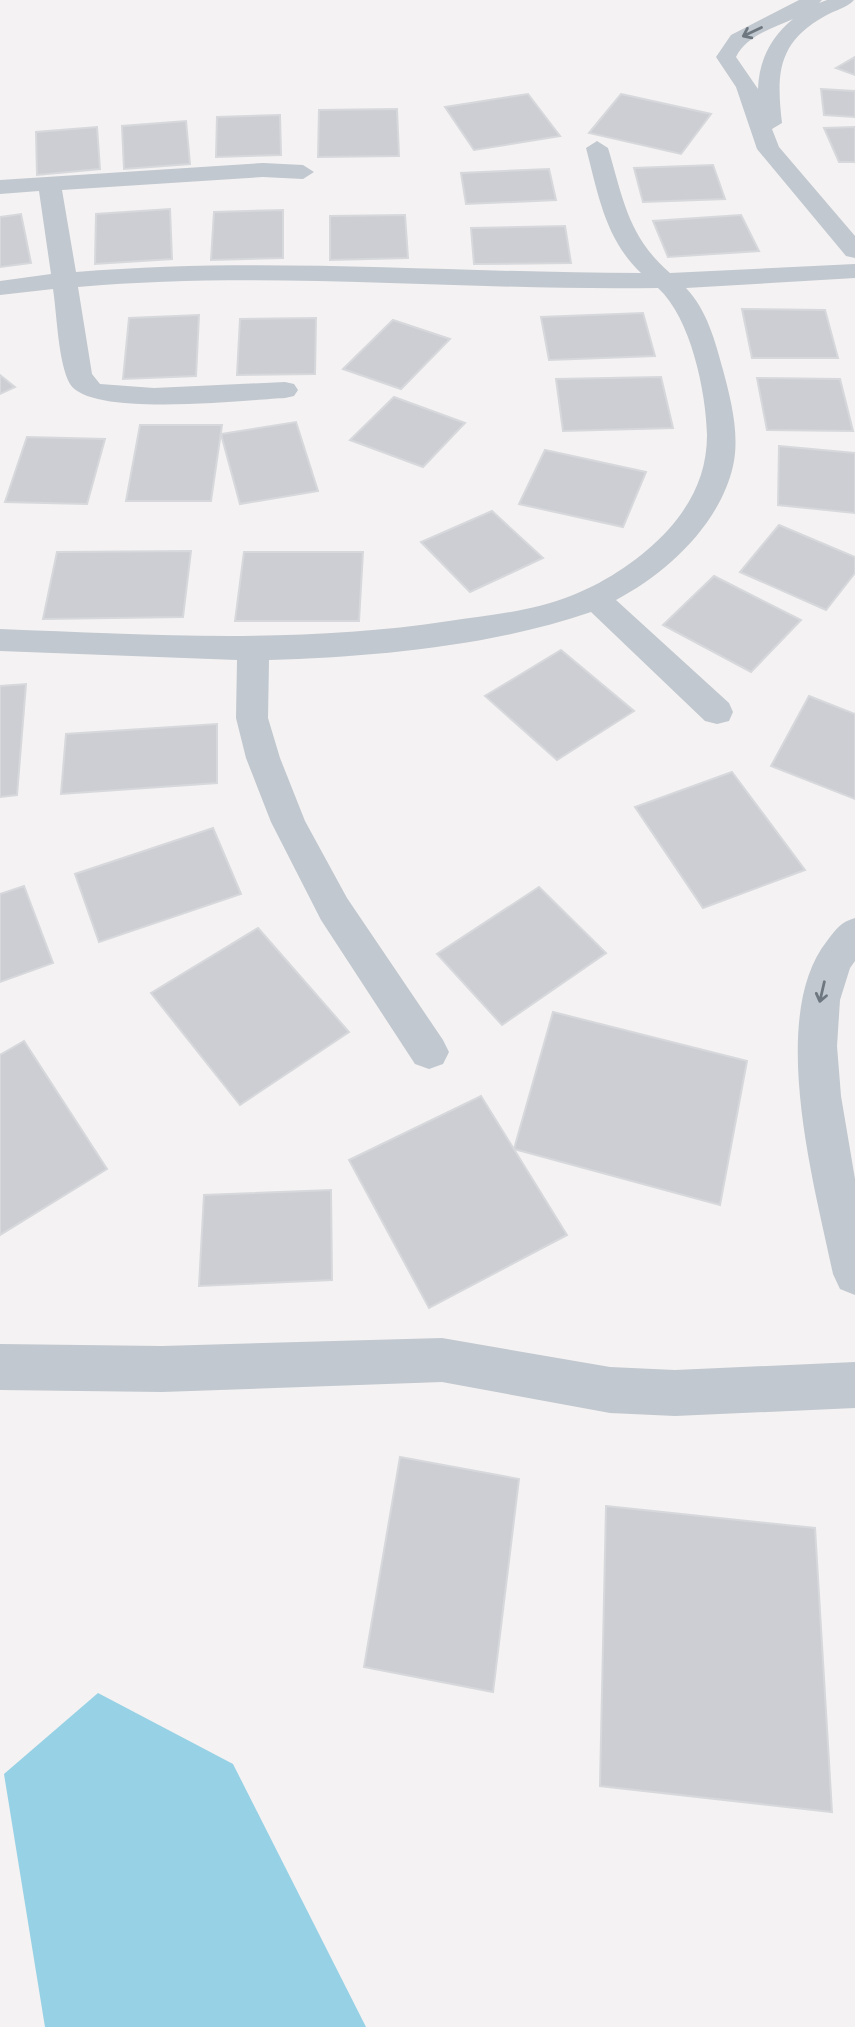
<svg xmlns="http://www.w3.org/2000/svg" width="855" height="2027" viewBox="0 0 855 2027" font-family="'IBM Plex Sans',sans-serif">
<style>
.water{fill:#96d1e5}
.building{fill:#ccced3;stroke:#d6d8dc;stroke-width:2}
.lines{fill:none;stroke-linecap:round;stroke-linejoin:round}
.minor{fill:#c1c8cf;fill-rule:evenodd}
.oneway{stroke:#6e7780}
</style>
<rect width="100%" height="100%" fill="#f4f2f2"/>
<path class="water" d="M98,1693L233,1764L366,2027H45L4,1774Z"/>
<g class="building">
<path d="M855,57V75L836,68Z"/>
<path d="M821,89L855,91V117L824,115Z"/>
<path d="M528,94L560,136L474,150L445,107Z"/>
<path d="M621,94L711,114L681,154L589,133Z"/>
<path d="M397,109L399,156L318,157L319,110Z"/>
<path d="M280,115L281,155L216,157L217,117Z"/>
<path d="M186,121L190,164L124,169L122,126Z"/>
<path d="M97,127L100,169L37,175L36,132Z"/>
<path d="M855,127V162H839L824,128Z"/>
<path d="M713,165L725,199L643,202L634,168Z"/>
<path d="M549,169L556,200L466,204L461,173Z"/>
<path d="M170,209L172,259L95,264L96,214Z"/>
<path d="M283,210V258L211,260L214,212Z"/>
<path d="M21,214L31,263L0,267V217Z"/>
<path d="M405,215L408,258L330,260V216Z"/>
<path d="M741,215L759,251L668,257L653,221Z"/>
<path d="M565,226L571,263L474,264L471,228Z"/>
<path d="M742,309L825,310L838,358H752Z"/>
<path d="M643,313L655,356L549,360L541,317Z"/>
<path d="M199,315L196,376L123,379L129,318Z"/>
<path d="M316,318L315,374L237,375L240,319Z"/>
<path d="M393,320L450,339L401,389L343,369Z"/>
<path d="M0,375L15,387L0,394Z"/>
<path d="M661,377L673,428L563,431L556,379Z"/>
<path d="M757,378L840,379L853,431L767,430Z"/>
<path d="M394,397L465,423L423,467L350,440Z"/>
<path d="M296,422L318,491L240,504L221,434Z"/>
<path d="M140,425H222L211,501H126Z"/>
<path d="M27,437L105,439L87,504L5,502Z"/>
<path d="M779,446L855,453V513L778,505Z"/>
<path d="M545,450L646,472L623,527L519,504Z"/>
<path d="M492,511L543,558L470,592L421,542Z"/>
<path d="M779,525L855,557V573L826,610L740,572Z"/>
<path d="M191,551L183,617L43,619L57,552Z"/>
<path d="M244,552H363L359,621H235Z"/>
<path d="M714,576L801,620L751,672L663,625Z"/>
<path d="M561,650L634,711L557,760L485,696Z"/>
<path d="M26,684L17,795L0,797V686Z"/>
<path d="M809,696L855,714V799L771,766Z"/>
<path d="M217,724V783L61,794L66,734Z"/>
<path d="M732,772L805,870L703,908L635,807Z"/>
<path d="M213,828L241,894L99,942L75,874Z"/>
<path d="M24,886L53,963L0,982V894Z"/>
<path d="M539,887L606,953L502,1025L437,954Z"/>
<path d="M258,928L349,1032L240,1105L151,993Z"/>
<path d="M553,1012L747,1061L720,1205L514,1149Z"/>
<path d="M24,1041L107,1169L0,1235V1055Z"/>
<path d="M481,1096L567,1235L429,1308L349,1160Z"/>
<path d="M331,1190L332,1280L199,1286L204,1195Z"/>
<path d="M400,1457L519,1479L493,1692L364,1667Z"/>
<path d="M606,1506L815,1528L832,1812L600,1786Z"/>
</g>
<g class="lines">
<g class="minor">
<path d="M799,0H822L819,3L827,0H854C847,8 835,10 825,16C778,42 776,73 782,123L772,129L779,147L855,236V258L846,256L757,149L736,87L716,57L731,35ZM793,19C771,37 759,60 758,89L736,57C746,36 773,28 793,19Z"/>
<path d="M597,141L608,148C623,198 628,237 670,273L855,264V278L686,288C707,310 715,341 723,370C731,400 740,435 733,466C720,524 667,573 616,600L729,703L733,712L729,721L717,724L705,721L591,612C493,646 373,657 269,660L268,718L280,758L305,821L347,898L443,1040L449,1052L443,1064L429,1069L415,1064L321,920L271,822L246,758L236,718L237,660L0,651V629C151,635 299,644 449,621C490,615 534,611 573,595C608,581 642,558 668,530C692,503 707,473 707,435C706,392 691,318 658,288C464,291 271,270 78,287L92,374L100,384L154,388L285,382L294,384L298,390L294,396L285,398C245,400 91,418 70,384C58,363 57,314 53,289L0,295V281L51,274L39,191L0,194V180L263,163L303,165L314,172L303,179L263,177L62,190L76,272C264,256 453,273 641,273C605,239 598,193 586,148Z"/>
<path d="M855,918V961L850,968L840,1000L837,1046L841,1096L855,1179V1295L840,1289L833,1274C815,1187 767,1017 827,941C836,929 841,922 855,918Z"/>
<path d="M442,1338L610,1367L675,1370L855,1362V1408L675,1416L610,1413L442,1382L162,1392L0,1390V1344L162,1346Z"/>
</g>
</g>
<defs><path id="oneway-shaft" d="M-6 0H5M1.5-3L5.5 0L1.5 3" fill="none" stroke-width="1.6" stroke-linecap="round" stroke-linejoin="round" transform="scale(1.75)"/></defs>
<g class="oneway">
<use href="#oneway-shaft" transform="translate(752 32) rotate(155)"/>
<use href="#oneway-shaft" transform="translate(822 992) rotate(103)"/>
</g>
</svg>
